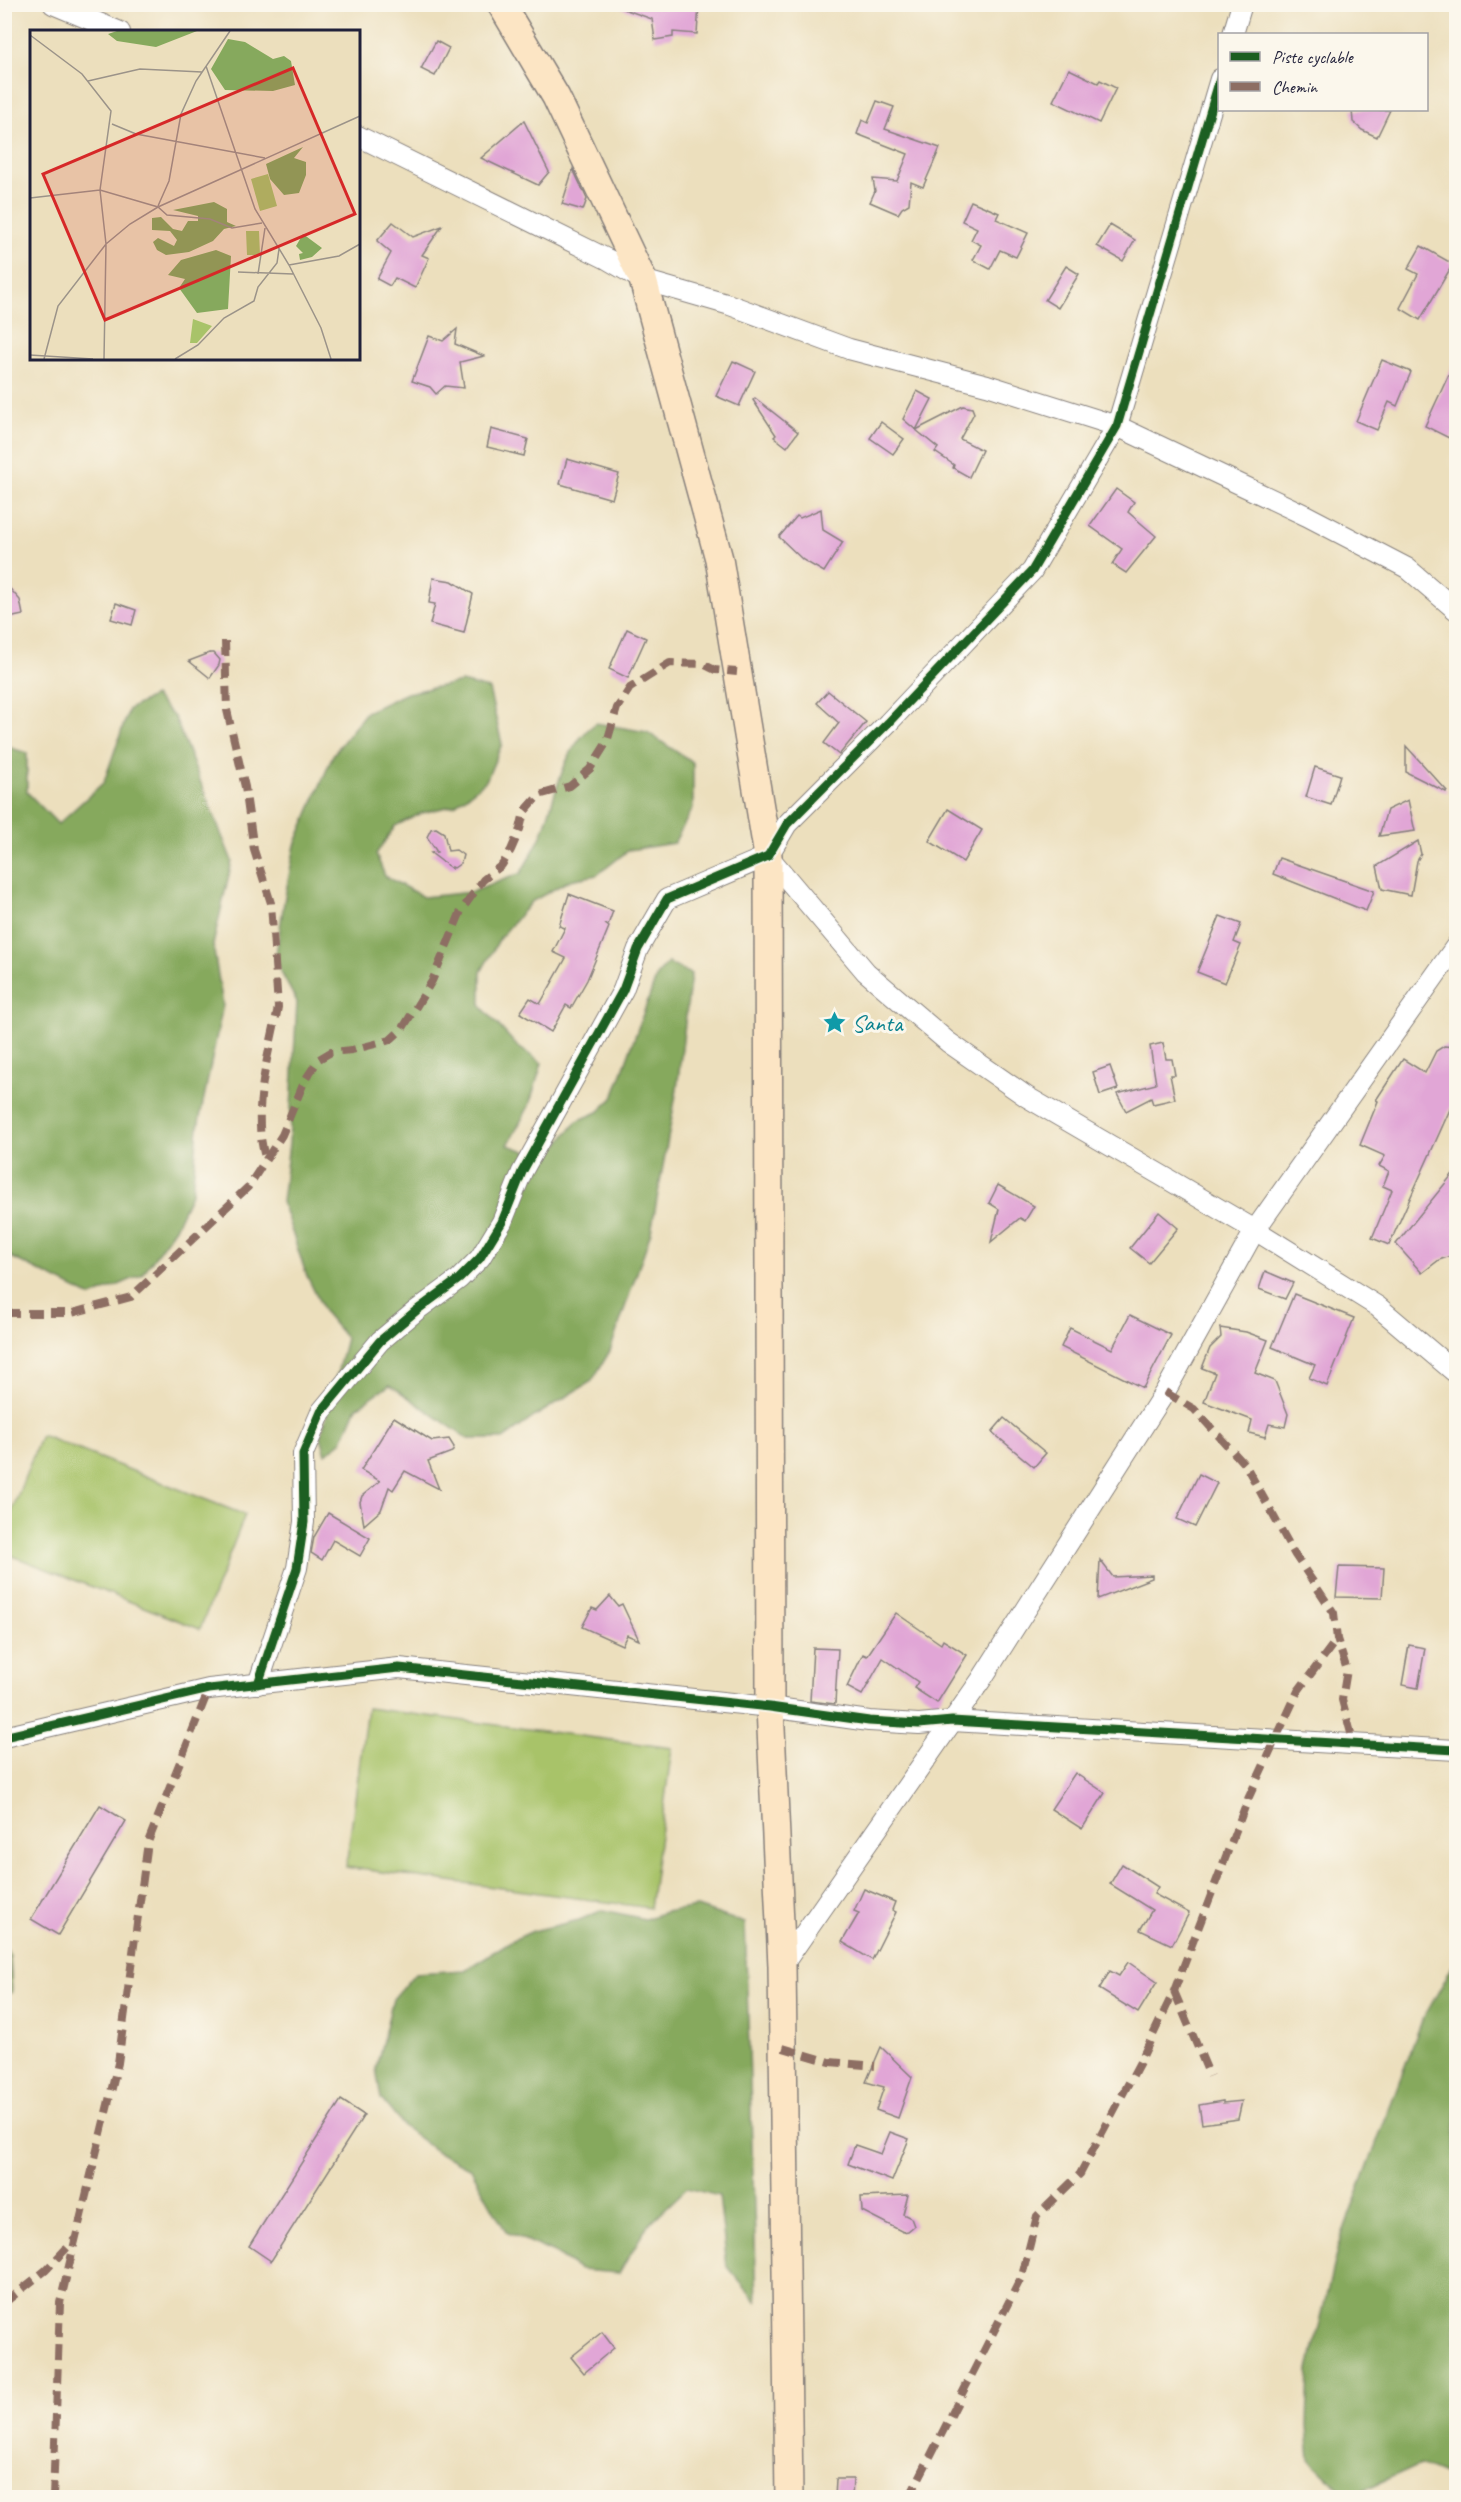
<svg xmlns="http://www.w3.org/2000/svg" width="1461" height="2502" viewBox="0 0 1461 2502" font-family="Caveat,sans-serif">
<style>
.green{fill:#a8c369;stroke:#657252;stroke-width:1.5}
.forest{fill:#86a95d;stroke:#54664c;stroke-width:1.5}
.building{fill:#e1a6d6}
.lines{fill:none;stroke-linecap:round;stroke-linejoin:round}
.street-casing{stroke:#87807c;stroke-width:22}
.secondary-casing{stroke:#87807c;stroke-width:30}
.street{stroke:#fff;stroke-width:20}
.secondary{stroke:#fce5c4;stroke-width:27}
.quiet{stroke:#8d6e63;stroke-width:8;stroke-dasharray:15 8;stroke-linecap:butt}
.cycleway-casing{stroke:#fbf7ec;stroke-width:13}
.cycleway{stroke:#1b5e20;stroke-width:9}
.labels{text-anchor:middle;stroke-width:6;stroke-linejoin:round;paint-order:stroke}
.culture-label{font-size:24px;fill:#0d838f;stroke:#fbf7ec;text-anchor:start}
.inset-road{fill:none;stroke:#9b9389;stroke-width:1.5}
.view{fill:#d62828;fill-opacity:0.15;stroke:#d62828;stroke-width:3}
.inset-edge{fill:none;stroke:#22223b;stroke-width:3}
</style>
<rect width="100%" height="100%" fill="#fbf7ec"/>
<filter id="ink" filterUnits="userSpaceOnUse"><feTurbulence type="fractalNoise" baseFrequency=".0167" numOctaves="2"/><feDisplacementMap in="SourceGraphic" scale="12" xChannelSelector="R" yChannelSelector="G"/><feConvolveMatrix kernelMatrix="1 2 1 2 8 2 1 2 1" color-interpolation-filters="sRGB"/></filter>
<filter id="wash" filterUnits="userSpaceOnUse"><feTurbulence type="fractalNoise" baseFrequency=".008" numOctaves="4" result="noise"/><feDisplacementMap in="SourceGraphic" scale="24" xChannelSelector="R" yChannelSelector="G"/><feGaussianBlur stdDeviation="1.35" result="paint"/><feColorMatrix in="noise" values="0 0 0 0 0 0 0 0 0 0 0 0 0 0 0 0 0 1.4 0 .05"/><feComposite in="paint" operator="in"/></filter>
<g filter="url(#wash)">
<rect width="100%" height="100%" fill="#ecdfbd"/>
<g class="green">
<path d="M41,1435L245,1515L200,1629L5,1553V1529Z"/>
<path d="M367,1708L672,1748L650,1908L346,1867Z"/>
</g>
<g class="forest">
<path d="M461,682L489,689L502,744L486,781L455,805L422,813L395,826L376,854L385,876L423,897L472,892L521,873C528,859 538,845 543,831C556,795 563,746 596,723L647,732L693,763V808L674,843L629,850L597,875L570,880L531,902L500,938L481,972V1006L517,1046L542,1063L529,1106L508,1145L547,1158L577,1121L598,1112L613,1098L657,975L668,963L691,974L677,1089L651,1232L610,1351L592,1381L537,1415L503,1439H468L390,1385L357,1407L342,1441L326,1454L321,1437L346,1338L325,1313L306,1274L282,1202L289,1143L297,1002L275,961L284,902L295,845L333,755L366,712L407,693Z"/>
<path d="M154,696L175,718L232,861L213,945L223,1005L198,1127L192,1192L175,1228L142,1275L91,1297L5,1254V746L27,753V792L58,824L104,782L129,709Z"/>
<path d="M697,1907L745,1923L757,2302L727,2267L719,2196L687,2188L647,2226L619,2273L580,2270L552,2252L506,2232L471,2169L436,2151L404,2127L381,2099L376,2068L393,1999L415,1973L465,1970L511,1941L533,1931L579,1920L603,1910L645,1919L665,1912Z"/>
<path d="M4,1945L10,1956L12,1992L5,1995Z"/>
<path d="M1456,1960V2479L1420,2464L1348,2497L1310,2460L1307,2426L1309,2369L1338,2246L1421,2023Z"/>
</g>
<g id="blocks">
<g class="building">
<path d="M618,4H699L697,34L673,32V37L655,40L652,19L618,7Z"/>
<path d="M436,41L449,48L435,76L421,69Z"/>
<path d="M1069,69L1098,83L1100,80L1116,88L1099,123L1053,101Z"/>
<path d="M877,101L894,107L885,129L940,148L923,187L911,182L909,204L902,208L898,214L870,202L875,191L873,179L897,181L908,154L857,134L862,120L868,123Z"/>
<path d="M1352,110H1390L1377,137L1362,130L1353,122Z"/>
<path d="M524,121L549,172L538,185L481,158Z"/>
<path d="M573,169L587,199L583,210L562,204Z"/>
<path d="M971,201L999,213L996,219L1028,233L1016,257L1000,250L990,269L973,260L981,245L971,240L977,228L962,221Z"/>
<path d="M393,222L413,237L442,226L422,255L429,258L415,288L395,278L390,286L377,279L391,253L377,241Z"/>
<path d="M1110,225L1135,240L1123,261L1097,246Z"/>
<path d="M1421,246L1453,264L1420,320L1400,308L1418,274L1408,269Z"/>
<path d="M1066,266L1079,274L1058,308L1045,300Z"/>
<path d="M457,329L455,344L484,356L460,362L464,388L445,386L436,394L430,387L412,381L429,336L443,341Z"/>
<path d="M1456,359V428L1451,439L1425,426Z"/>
<path d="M1382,360L1411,372L1397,406L1389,402L1377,430L1356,421Z"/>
<path d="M733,361L755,371L739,406L716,396Z"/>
<path d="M917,391L932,399L916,430L903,419Z"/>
<path d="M755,398L798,432L787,447L774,437L776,435L753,400Z"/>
<path d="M963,406L972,408L974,413L960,439L982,450L969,477L953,468L954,465L935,452L938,448L916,430Z"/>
<path d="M881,422L904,439L893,454L870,438Z"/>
<path d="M491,429L528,439L524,456L487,447Z"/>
<path d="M567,459L619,474L612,499L560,484Z"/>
<path d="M1116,489L1134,502L1128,512L1156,536L1126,573L1112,564L1122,549L1090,526Z"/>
<path d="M821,509L823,530L843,542L824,572L803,560L779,537L797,516L800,518Z"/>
<path d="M433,578L452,581L473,594L464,633L430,624L435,604L429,603Z"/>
<path d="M4,582L20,600L23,615L4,619Z"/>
<path d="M116,603L136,610L132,625L111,619Z"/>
<path d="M627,629L646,638L628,678L609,669Z"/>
<path d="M210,653H214L220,660L219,665L210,678L189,661Z"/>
<path d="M828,691L866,722L839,755L824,743L839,723L817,703Z"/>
<path d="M1406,746L1447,791L1446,792L1406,772Z"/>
<path d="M1315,767L1340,775L1331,805L1306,797Z"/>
<path d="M1408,800L1415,831L1379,836L1387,810Z"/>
<path d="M948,809L982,830L963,862L929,841Z"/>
<path d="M436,828L444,833L448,851L456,850L463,855L461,863L454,868L452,867V869L431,853L437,852L427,837L431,829Z"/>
<path d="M1418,841L1421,854L1417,861L1411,895L1382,889L1377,866Z"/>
<path d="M1279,858L1374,891L1366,911L1273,874Z"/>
<path d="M569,894L613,911L608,925L605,924L609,927L587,980L571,1008L566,1005L551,1032L520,1013L530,998L540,1004L566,958L553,952L565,928L559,926Z"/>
<path d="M1220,916L1241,924L1234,942L1241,945L1225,983L1197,972Z"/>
<path d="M1163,1043L1166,1059H1172L1175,1075H1170L1175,1099L1153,1104L1151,1098L1126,1111L1117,1094L1156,1084L1150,1046Z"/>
<path d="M1444,1046L1456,1047V1096L1389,1245L1372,1238L1392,1190L1383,1186L1389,1171L1379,1166L1385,1156L1360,1145L1378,1101L1376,1100L1403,1059L1425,1073L1436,1051Z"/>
<path d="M1110,1066L1118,1089L1100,1095L1093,1072Z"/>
<path d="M1456,1170V1254L1439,1260L1422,1273L1396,1244Z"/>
<path d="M998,1185L1034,1206L1025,1221L1020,1218L991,1242L999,1209L989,1203Z"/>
<path d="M1159,1212L1178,1228L1149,1263L1130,1248Z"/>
<path d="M1265,1271L1293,1283L1285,1299L1259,1289Z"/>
<path d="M1294,1294L1354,1318L1327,1386L1309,1378L1315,1365L1272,1347Z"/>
<path d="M1130,1315L1171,1335L1143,1388L1061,1347L1070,1328L1112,1349Z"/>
<path d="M1220,1328L1246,1332L1268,1340L1255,1373L1275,1381L1288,1414L1285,1427L1269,1424L1265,1437L1249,1433L1252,1420L1204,1402L1215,1373L1202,1368L1210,1348L1221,1337Z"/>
<path d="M394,1417L432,1441L449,1439L454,1447L452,1452L428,1461L439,1489L405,1471L393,1490L389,1487L381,1510L364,1525L360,1502L362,1496L380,1481L361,1470Z"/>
<path d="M1004,1418L1046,1453L1034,1467L992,1432Z"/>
<path d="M1199,1474L1217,1483L1195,1527L1177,1519Z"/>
<path d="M328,1513L370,1538L360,1556L333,1540L322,1560L311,1553L314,1537Z"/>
<path d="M1100,1560L1113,1577L1152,1575V1578L1098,1599Z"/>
<path d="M1339,1567L1384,1568L1382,1598L1336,1597Z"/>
<path d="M610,1596L618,1606L622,1604L639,1640L627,1635L622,1645L582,1627L592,1608L597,1610Z"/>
<path d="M896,1613L941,1644L943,1640L967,1655L937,1703L914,1688L918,1682L883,1658L862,1695L847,1687L863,1654L867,1656Z"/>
<path d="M1409,1645L1425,1648L1418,1688L1402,1685Z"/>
<path d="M813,1648L838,1649L835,1704L810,1701Z"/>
<path d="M1075,1773L1105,1793L1082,1829L1051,1809Z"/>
<path d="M100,1805L126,1821L58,1935L31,1919Z"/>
<path d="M1122,1864L1158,1887L1154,1894L1189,1913L1172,1945L1140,1930L1152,1910L1110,1884Z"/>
<path d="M864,1889L895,1902L892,1910L896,1912L872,1960L842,1942L859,1913L854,1911Z"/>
<path d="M1128,1962L1157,1982L1138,2013L1099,1989L1110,1971L1119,1976Z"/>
<path d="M881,2047L912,2077L898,2118L876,2110L884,2087L866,2082Z"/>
<path d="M341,2100L364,2115L271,2261L249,2246Z"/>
<path d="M1223,2101V2103L1242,2101L1238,2119L1202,2124L1199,2105Z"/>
<path d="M890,2132L909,2139L892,2181L848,2164L855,2145L881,2154Z"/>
<path d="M908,2195L903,2214L911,2218L914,2226L908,2231L903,2232L862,2211L861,2197Z"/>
<path d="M602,2332L614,2348L584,2373L571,2357Z"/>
<path d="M836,2479H853L852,2498H835Z"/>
</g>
</g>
</g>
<g filter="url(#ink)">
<use href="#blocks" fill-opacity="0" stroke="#87807c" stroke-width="1.5"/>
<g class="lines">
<defs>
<g id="street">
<path d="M53,4L120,32"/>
<path d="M1233,34L1242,4"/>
<path d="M358,136L607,259L643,280L730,305L849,349L987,385L1117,426L1307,516L1407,568L1456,610"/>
<path d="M768,856L866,972L948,1042L1027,1097L1255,1230L1377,1306L1456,1373"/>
<path d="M258,1684L297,1568L304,1522L303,1454L321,1412L380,1341L417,1310L459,1279L480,1258L502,1222L522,1172L623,990L638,949L667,899L768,856L787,824L888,723L1032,571L1117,426L1220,79"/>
<path d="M4,1737L209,1689L399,1668L770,1707L869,1721L919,1724L952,1721L1456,1750"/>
<path d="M782,1966L981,1680L1165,1392L1255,1230L1456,946"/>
</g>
<path id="secondary" d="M501,4L556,97L643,280L719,559L768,856L770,1707L782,1966L789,2498"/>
</defs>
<use href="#street" class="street-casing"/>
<use href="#secondary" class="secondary-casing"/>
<use href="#street" class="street"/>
<use href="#secondary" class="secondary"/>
<g class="quiet">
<path d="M225,641L227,710L245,787L254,850L271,903L278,1007C269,1056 250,1112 266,1160"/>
<path d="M4,1313H72L131,1297L248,1187L282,1135L305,1080L319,1059L331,1052L352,1050L390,1040L403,1028L432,981L461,911L483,880L502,865L511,850L520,829L524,812L539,795L570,786L590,769L607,742L617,708L630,688L670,663L703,664L715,670L737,672"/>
<path d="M1165,1392L1194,1409L1246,1466L1295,1555L1334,1613L1337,1639L1347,1670L1342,1700L1354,1744"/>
<path d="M1174,1991L1210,2076"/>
<path d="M783,2048L830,2062L875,2066"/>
<path d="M4,2303L46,2270L75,2239"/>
<path d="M53,2498L60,2303L118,2063L148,1842L209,1689"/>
<path d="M909,2498L1022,2276L1037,2216L1080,2174L1141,2060L1174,1991L1248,1799L1298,1691L1337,1639"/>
</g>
<defs>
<g id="cycleway">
<path d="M258,1684L297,1568L304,1522L303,1454L321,1412L380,1341L417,1310L459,1279L480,1258L502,1222L522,1172L623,990L638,949L667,899L768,856L787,824L888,723L1032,571L1117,426L1220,79"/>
<path d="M4,1737L209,1689L399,1668L770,1707L869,1721L919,1724L952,1721L1456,1750"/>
</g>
</defs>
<use href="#cycleway" class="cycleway-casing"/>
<use href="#cycleway" class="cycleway"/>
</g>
</g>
<defs>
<symbol id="sight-bare" viewBox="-9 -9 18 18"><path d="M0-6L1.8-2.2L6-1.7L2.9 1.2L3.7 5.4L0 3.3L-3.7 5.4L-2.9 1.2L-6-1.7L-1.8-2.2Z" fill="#0f9aa8" stroke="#fbf7ec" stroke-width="2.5" paint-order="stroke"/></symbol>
</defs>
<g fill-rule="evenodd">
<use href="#sight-bare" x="818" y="1006" width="33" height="33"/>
</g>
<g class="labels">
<g class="culture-label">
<text x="852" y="1031">Santa</text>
</g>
</g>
<g transform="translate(30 30)">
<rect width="330" height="330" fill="#ecdfbd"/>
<path d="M238,144L247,176L230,181L221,149ZM216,201H229L230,225H217ZM163,289L182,296L167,313H160Z" fill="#a8c369"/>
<path d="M87,1H167L126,17L87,11L78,4ZM198,9L215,12L243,29L254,26L261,31L265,55L243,61L195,60L181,39ZM273,117L264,128L276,132V145L269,163L254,165L240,149L236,134ZM184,172L197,179V192L206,196L194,199L183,211L159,222L136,225L127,220L123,212L128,208L144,216L147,210L140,201L122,200V188L131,187L143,199L152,201L158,191H168V186L143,180ZM273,204L292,218L282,227L270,230L269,224L273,223L266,216ZM186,220L201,226L198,279L167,283L149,258L155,249L138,245L151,230Z" fill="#86a95d"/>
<path class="inset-road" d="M0,5L52,44L81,81L70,160L76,214L74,329M176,36L225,179L259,235L291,298L301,329M58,51L110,39L172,42M82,94L106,104L235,128M0,168L70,160L128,177L137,185L180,189L202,198L232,193M128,176L139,151L151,84L166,51L200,1M259,235L309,226L330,214M208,242L263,244M228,244L235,198M0,325L63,329M14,329L28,276L76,214L100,194L128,177L330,86M145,329L168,315L194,288L224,271L228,257L247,233L249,219"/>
<path class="view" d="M263,38L325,184L75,290L13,144Z"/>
<rect width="330" height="330" class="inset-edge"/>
</g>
<rect width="1461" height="2502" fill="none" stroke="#fbf7ec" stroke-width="24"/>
<rect x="1218" y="33" width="210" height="78" fill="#fbf7ec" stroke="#a4a2a5" stroke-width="1.5"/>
<rect x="1230" y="52" width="30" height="9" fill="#1b5e20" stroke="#a4a2a5" stroke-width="1.5"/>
<text x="1272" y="63" font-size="18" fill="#22223b">Piste cyclable</text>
<rect x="1230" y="82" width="30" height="9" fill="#8d6e63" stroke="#a4a2a5" stroke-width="1.5"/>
<text x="1272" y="93" font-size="18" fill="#22223b">Chemin</text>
</svg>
